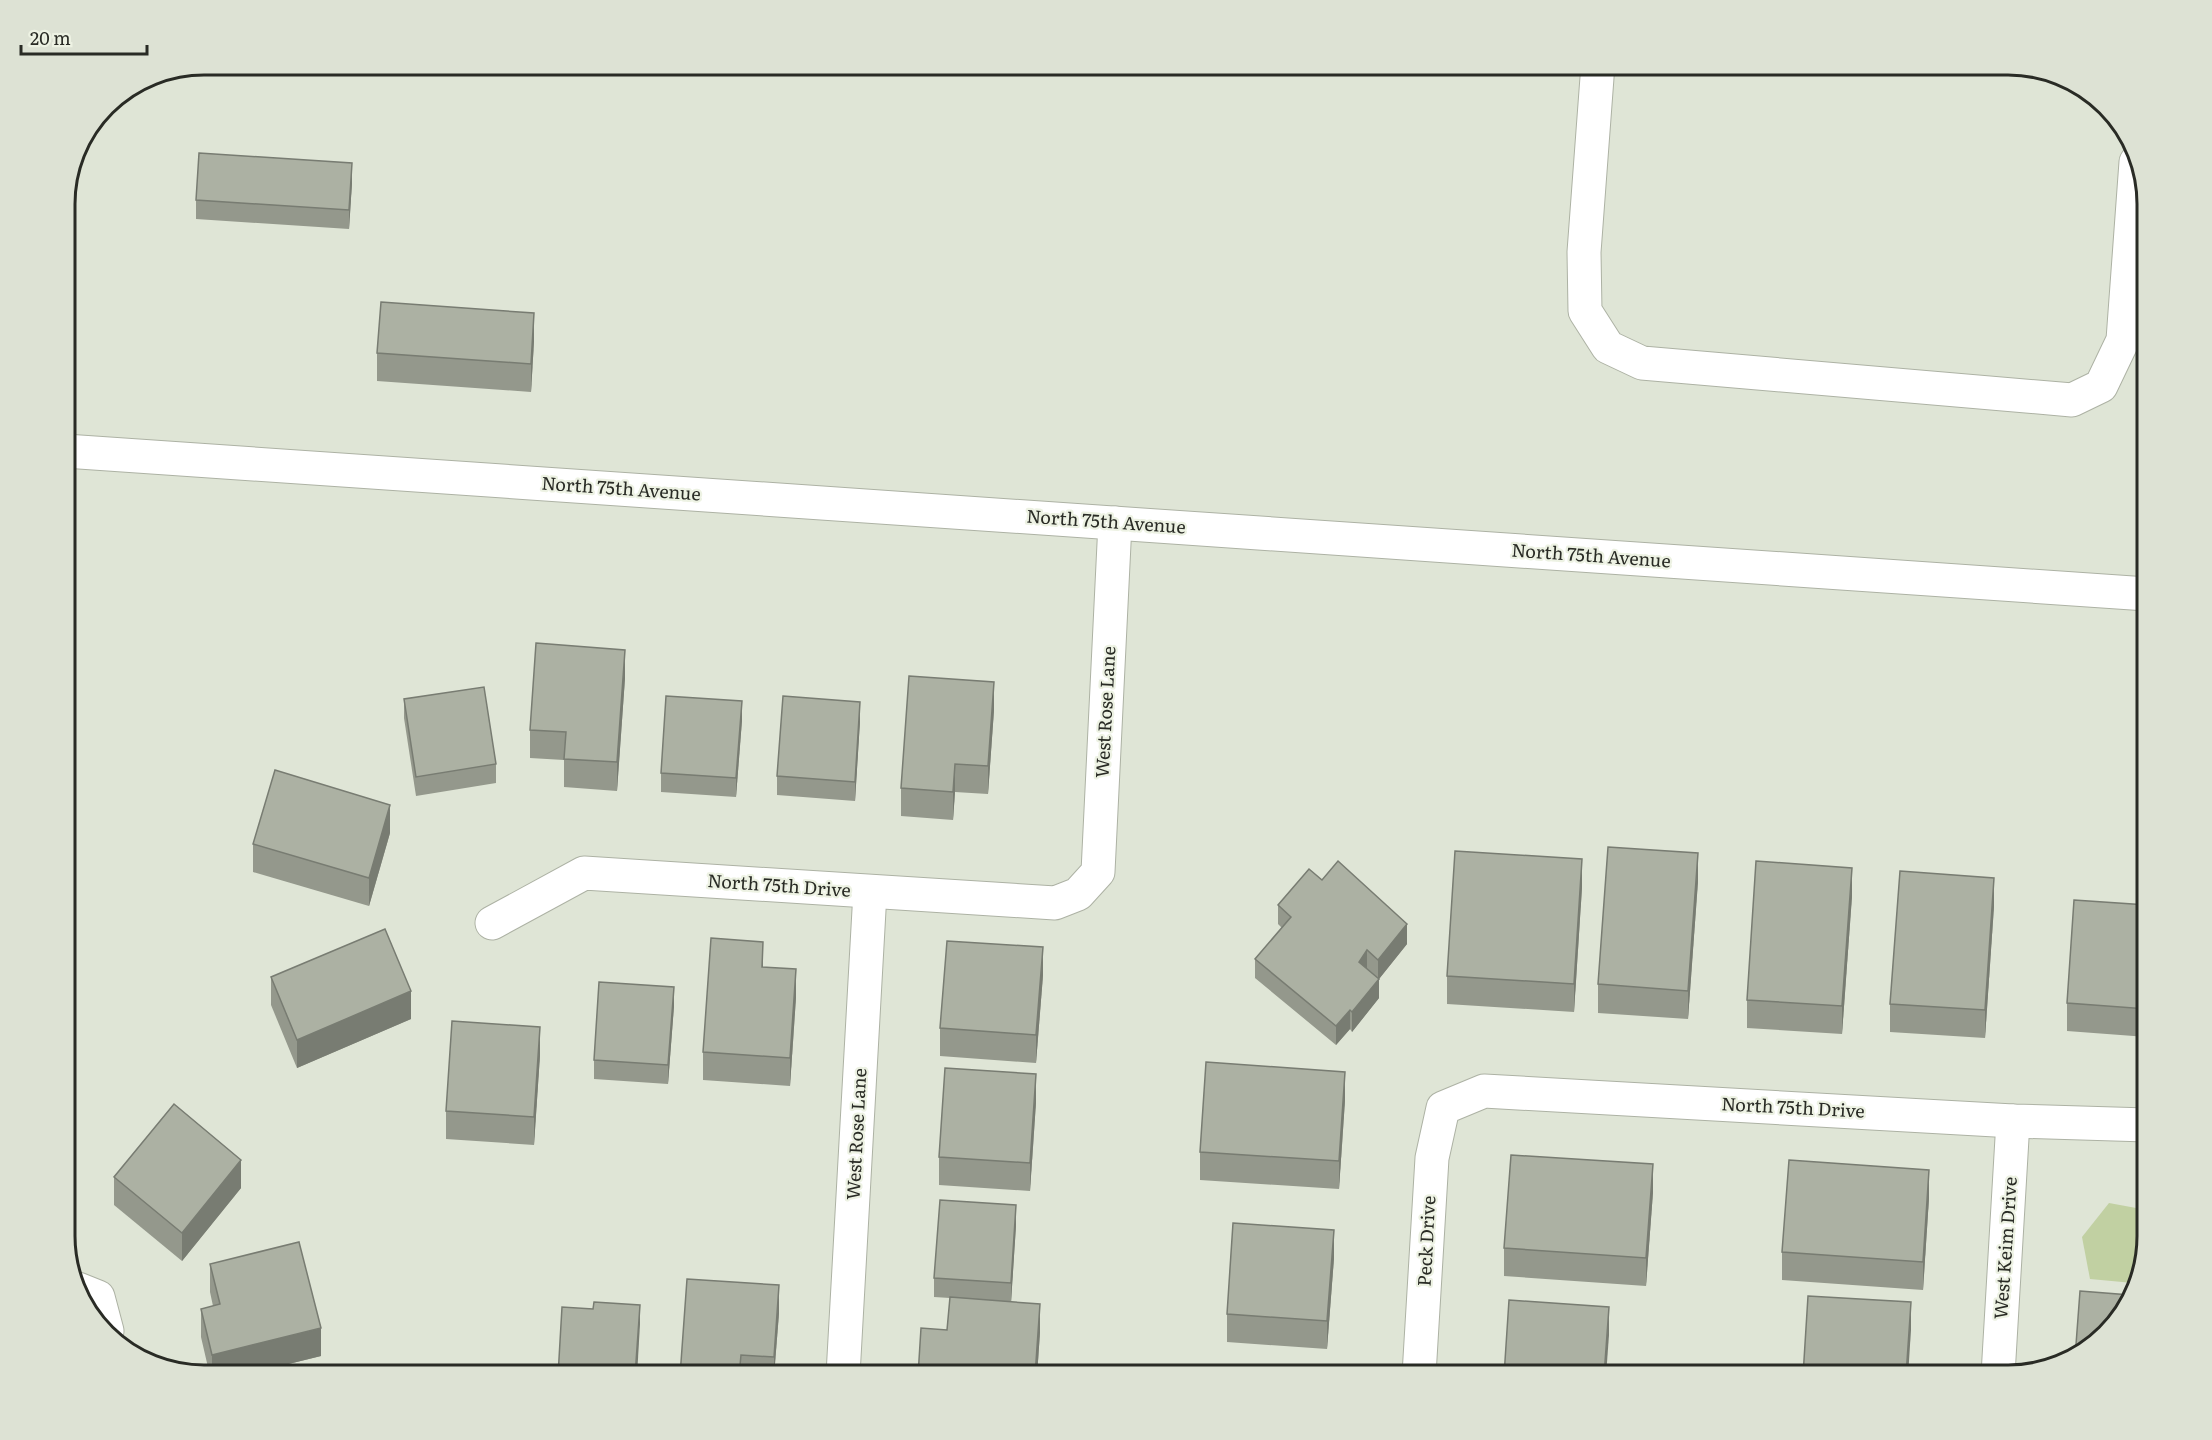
<svg xmlns="http://www.w3.org/2000/svg" width="2212" height="1440" viewBox="0 0 2212 1440" font-family="Literata,serif">
<style>
.green{fill:#c1d0a2}
.lines{fill:none;stroke-linecap:round;stroke-linejoin:round}
.minor-casing{stroke:#adb2a4;stroke-width:35}
.major-casing{stroke:#adb2a4;stroke-width:35}
.minor{stroke:#fff;stroke-width:33}
.major{stroke:#fff;stroke-width:33}
.wall{fill:#94988c}
.shaded-wall{fill:#787c72}
.building{fill:#acb1a3;stroke:#787c72;stroke-width:1.5}
.labels{text-anchor:middle;stroke-width:4.5;stroke-linejoin:round;paint-order:stroke}
.street-label{font-size:18px;fill:#292b25;stroke:#edf2e3}
.rim{fill:none;stroke:#292b25;stroke-width:3}
</style>
<rect width="100%" height="100%" fill="#dfe5d6"/>
<path class="green" d="M2109,1203L2147,1210V1236L2133,1283L2090,1279L2082,1237Z"/>
<g class="lines">
<defs>
<g id="minor">
<path d="M1598,64L1584,252L1585,311L1608,347L1642,363L2072,400L2101,386L2123,340L2136,162"/>
<path d="M492,923L584,873L1055,903L1078,894L1098,872L1115,523"/>
<path d="M78,1289L98,1297L107,1331"/>
<path d="M843,1375L870,892"/>
<path d="M1419,1375L1432,1158L1443,1108L1484,1091L2013,1121L2147,1125"/>
<path d="M1998,1375L2013,1121"/>
</g>
<path id="major" d="M65,451L2147,594"/>
</defs>
<use href="#minor" class="minor-casing"/>
<use href="#major" class="major-casing"/>
<use href="#minor" class="minor"/>
<use href="#major" class="major"/>
</g>
<g class="wall">
<path d="M352,183L349,229L196,219V200Z"/>
<path d="M534,341L531,392L377,381V353Z"/>
<path d="M625,678L617,791L564,787V760L530,758V730Z"/>
<path d="M404,699L496,764V783L416,796L404,718Z"/>
<path d="M994,710L988,794L955,792L953,820L901,816V788Z"/>
<path d="M742,720L736,797L661,792V773Z"/>
<path d="M860,721L855,801L777,795V776Z"/>
<path d="M390,833L369,906L253,872V844Z"/>
<path d="M1322,880L1407,944L1379,979V998L1352,1032L1350,1029L1336,1045L1255,978V959L1282,928L1278,924V905Z"/>
<path d="M1698,881L1688,1019L1598,1013V984Z"/>
<path d="M1582,887L1574,1012L1447,1004V976Z"/>
<path d="M1852,896L1842,1034L1747,1028V1000Z"/>
<path d="M2147,905V1037L2067,1031V1003Z"/>
<path d="M1994,906L1985,1038L1890,1032V1004Z"/>
<path d="M763,967L796,997L790,1086L703,1080V1052Z"/>
<path d="M1043,975L1036,1063L940,1056V1028Z"/>
<path d="M271,977L411,1019L297,1068L271,1005Z"/>
<path d="M674,1006L668,1084L594,1079V1060Z"/>
<path d="M540,1055L534,1145L446,1139V1111Z"/>
<path d="M1345,1100L1339,1189L1200,1180V1152Z"/>
<path d="M1036,1102L1030,1191L939,1185V1157Z"/>
<path d="M114,1177L241,1188L182,1261L114,1205Z"/>
<path d="M1653,1192L1646,1286L1504,1276V1248Z"/>
<path d="M1929,1198L1923,1290L1782,1280V1252Z"/>
<path d="M1016,1225L1011,1302L1040,1332L1037,1376H918L947,1330L950,1298L934,1297V1278Z"/>
<path d="M1334,1258L1327,1349L1227,1342V1314Z"/>
<path d="M210,1264L321,1356L240,1376H210L201,1337V1309L213,1306L210,1292Z"/>
<path d="M779,1313L774,1376H680Z"/>
</g>
<g class="shaded-wall">
<path d="M352,163V183L349,229V210Z"/>
<path d="M534,313V341L531,392V364Z"/>
<path d="M625,650V678L617,791V762Z"/>
<path d="M994,682V710L988,794V766Z"/>
<path d="M742,701V720L736,797V778Z"/>
<path d="M860,702V721L855,801V782Z"/>
<path d="M955,764V792L953,820V792Z"/>
<path d="M390,805V833L369,906V878Z"/>
<path d="M1698,853V881L1688,1019V991Z"/>
<path d="M1582,859V887L1574,1012V984Z"/>
<path d="M1852,868V896L1842,1034V1006Z"/>
<path d="M1994,878V906L1985,1038V1010Z"/>
<path d="M1407,924V944L1379,979V998L1352,1032V1012L1378,980V960Z"/>
<path d="M763,942V970L762,967Z"/>
<path d="M1043,947V975L1036,1063V1035Z"/>
<path d="M1367,950V969L1359,962Z"/>
<path d="M796,969V997L790,1086V1058Z"/>
<path d="M674,987V1006L668,1084V1065Z"/>
<path d="M411,991V1019L297,1068V1040Z"/>
<path d="M1350,1010V1029L1336,1045V1026Z"/>
<path d="M540,1027V1055L534,1145V1117Z"/>
<path d="M69,1071V1099L65,1158V1130Z"/>
<path d="M1345,1072V1100L1339,1189V1161Z"/>
<path d="M1036,1074V1102L1030,1191V1163Z"/>
<path d="M241,1160V1188L182,1261V1233Z"/>
<path d="M1653,1164V1192L1646,1286V1258Z"/>
<path d="M1929,1170V1198L1923,1290V1262Z"/>
<path d="M1016,1205V1225L1011,1303V1283Z"/>
<path d="M1334,1230V1258L1327,1349V1321Z"/>
<path d="M779,1285V1313L774,1376V1357Z"/>
<path d="M1911,1302V1330L1908,1376H1906Z"/>
<path d="M1040,1304V1332L1037,1376H1035Z"/>
<path d="M640,1305V1324L637,1376H635Z"/>
<path d="M1609,1307V1335L1606,1376H1604Z"/>
<path d="M321,1328V1356L240,1376H212V1355Z"/>
</g>
<g class="building">
<path d="M199,153L352,163L349,210L196,200Z"/>
<path d="M381,302L534,313L531,364L377,353Z"/>
<path d="M536,643L625,650L617,762L564,759L566,732L530,730Z"/>
<path d="M909,676L994,682L988,766L955,764L953,792L901,788Z"/>
<path d="M484,687L496,764L416,777L404,699Z"/>
<path d="M666,696L742,701L736,778L661,773Z"/>
<path d="M783,696L860,702L855,782L777,776Z"/>
<path d="M275,770L390,805L369,878L253,844Z"/>
<path d="M1608,847L1698,853L1688,991L1598,984Z"/>
<path d="M1455,851L1582,859L1574,984L1447,976Z"/>
<path d="M1338,861L1407,924L1378,960L1367,950L1359,962L1379,979L1352,1012L1350,1010L1336,1026L1255,959L1291,917L1278,905L1309,869L1322,880Z"/>
<path d="M1756,861L1852,868L1842,1006L1747,1000Z"/>
<path d="M1900,871L1994,878L1985,1010L1890,1004Z"/>
<path d="M2074,900L2147,905V1009L2067,1003Z"/>
<path d="M385,929L411,991L297,1040L271,977Z"/>
<path d="M711,938L763,942L762,967L796,969L790,1058L703,1052Z"/>
<path d="M947,941L1043,947L1036,1035L940,1028Z"/>
<path d="M599,982L674,987L668,1065L594,1060Z"/>
<path d="M452,1021L540,1027L534,1117L446,1111Z"/>
<path d="M1206,1062L1345,1072L1339,1161L1200,1152Z"/>
<path d="M945,1068L1036,1074L1030,1163L939,1157Z"/>
<path d="M65,1070L69,1071L65,1130Z"/>
<path d="M174,1104L241,1160L182,1233L114,1177Z"/>
<path d="M1511,1155L1653,1164L1646,1258L1504,1248Z"/>
<path d="M1789,1160L1929,1170L1923,1262L1782,1252Z"/>
<path d="M940,1200L1016,1205L1011,1283L934,1278Z"/>
<path d="M1233,1223L1334,1230L1327,1321L1227,1314Z"/>
<path d="M299,1242L321,1328L212,1355L201,1309L220,1304L210,1264Z"/>
<path d="M687,1279L779,1285L774,1357L741,1355L739,1376H680Z"/>
<path d="M2080,1291L2130,1295L2124,1313L2077,1357L2075,1358Z"/>
<path d="M1808,1296L1911,1302L1906,1376H1803Z"/>
<path d="M950,1297L1040,1304L1035,1376H918L921,1328L947,1330Z"/>
<path d="M1509,1300L1609,1307L1604,1376H1504Z"/>
<path d="M594,1302L640,1305L635,1376H558L562,1307L593,1309Z"/>
<path d="M1226,1372L1282,1376H1226Z"/>
</g>
<g class="labels">
<g class="street-label">
<text transform="translate(621 489) rotate(4)" y="6">North 75th Avenue</text>
<text transform="translate(1106 522) rotate(4)" y="6">North 75th Avenue</text>
<text transform="translate(1591 556) rotate(4)" y="6">North 75th Avenue</text>
<text transform="translate(1106 712) rotate(-87)" y="6">West Rose Lane</text>
<text transform="translate(779 886) rotate(4)" y="6">North 75th Drive</text>
<text transform="translate(1793 1108) rotate(3)" y="6">North 75th Drive</text>
<text transform="translate(857 1134) rotate(-87)" y="6">West Rose Lane</text>
<text transform="translate(1427 1241) rotate(-87)" y="6">Peck Drive</text>
<text transform="translate(2006 1248) rotate(-86)" y="6">West Keim Drive</text>
</g>
</g>
<path d="M0 0H2212V1440H0ZM204 75H2008A129 129 0 0 1 2137 204V1236A129 129 0 0 1 2008 1365H204A129 129 0 0 1 75 1236V204A129 129 0 0 1 204 75Z" fill="#dde2d4" fill-rule="evenodd"/>
<path class="rim" d="M204 75H2008A129 129 0 0 1 2137 204V1236A129 129 0 0 1 2008 1365H204A129 129 0 0 1 75 1236V204A129 129 0 0 1 204 75Z"/>
<path d="M21 45v9h126v-9" fill="none" stroke="#292b25" stroke-width="3"/>
<text x="30" y="45" font-size="18" fill="#292b25" stroke="#edf2e3" stroke-width="4.5" paint-order="stroke">20 m</text>
</svg>
